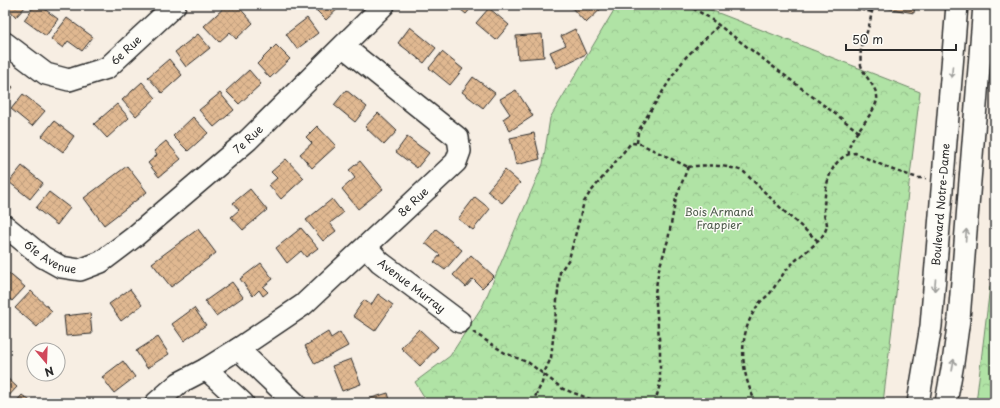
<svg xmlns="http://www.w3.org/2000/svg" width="1000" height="408" viewBox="0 0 1000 408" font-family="'Playpen Sans',sans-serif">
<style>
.forest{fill:url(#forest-crowns);stroke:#6e8768}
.building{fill:url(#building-cross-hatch);stroke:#2b2b2b}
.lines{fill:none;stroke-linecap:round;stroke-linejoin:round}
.minor-casing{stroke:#2b2b2b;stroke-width:24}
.path{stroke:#2b2b2b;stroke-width:2.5;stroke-dasharray:4 3;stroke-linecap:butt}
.minor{stroke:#fdfcf7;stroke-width:21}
.oneway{stroke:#9e9e9b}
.labels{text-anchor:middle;stroke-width:3;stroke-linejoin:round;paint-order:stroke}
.street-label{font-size:11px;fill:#2b2b2b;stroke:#fdfcf7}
.park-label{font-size:11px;fill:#4c594a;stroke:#fdfcf7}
</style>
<defs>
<pattern id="forest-crowns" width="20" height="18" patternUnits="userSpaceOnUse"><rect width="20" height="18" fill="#b0e3a5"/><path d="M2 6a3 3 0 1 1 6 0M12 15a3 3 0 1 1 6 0" fill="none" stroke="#98c38e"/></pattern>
<pattern id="building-cross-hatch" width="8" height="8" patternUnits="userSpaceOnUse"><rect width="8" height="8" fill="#e0b891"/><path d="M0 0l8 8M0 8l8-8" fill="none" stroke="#c09e7d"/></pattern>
</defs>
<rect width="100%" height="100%" fill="#f7eee3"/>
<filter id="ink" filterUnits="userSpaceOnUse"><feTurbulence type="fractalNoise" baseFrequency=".025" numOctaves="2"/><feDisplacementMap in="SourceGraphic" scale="8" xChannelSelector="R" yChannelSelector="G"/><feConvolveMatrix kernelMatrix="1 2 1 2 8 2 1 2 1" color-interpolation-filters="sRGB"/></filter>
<g filter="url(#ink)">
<g class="forest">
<path d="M617,5H698L920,92L883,403H428L415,382L450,356L483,305L543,164L550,118Z"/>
<path d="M990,286L995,289V403H976Z"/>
</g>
<g class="building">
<path d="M5,5H27L16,17Z"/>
<path d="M35,5H39L58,19L46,36L24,20Z"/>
<path d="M227,5H237L253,23L236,39L230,32L219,42L204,26Z"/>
<path d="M315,5H342L326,20L313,7Z"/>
<path d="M455,5H474L466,14Z"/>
<path d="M569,5H605L586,23Z"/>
<path d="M869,5H915L914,13Z"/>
<path d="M489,8L509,25L496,40L476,23Z"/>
<path d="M67,18L93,37L82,51L68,41L63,48L51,39Z"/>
<path d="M307,18L318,33L297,49L286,34Z"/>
<path d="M410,27L436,48L424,63L398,43Z"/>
<path d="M575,29L586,54L557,68L550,52L566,45L561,36Z"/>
<path d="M198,34L210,48L186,67L175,52Z"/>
<path d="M542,34L544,57L518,59L516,36Z"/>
<path d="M276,45L290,59L270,78L257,64Z"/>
<path d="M442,52L463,69L450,85L429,68Z"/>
<path d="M169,59L182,75L162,93L148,77Z"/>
<path d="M249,70L261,84L239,104L226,91Z"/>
<path d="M473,77L495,93L483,108L462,92Z"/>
<path d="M5,81L13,87L5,98Z"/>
<path d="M142,82L156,98L136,116L122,100Z"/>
<path d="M346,90L367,107L355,122L334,105Z"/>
<path d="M516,90L533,116L510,131L503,119L510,114L500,99Z"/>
<path d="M220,93L234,110L214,127L199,110Z"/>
<path d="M23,94L45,111L32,126L11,109Z"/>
<path d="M117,104L129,118L107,138L94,124Z"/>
<path d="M378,113L397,131L384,145L365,127Z"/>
<path d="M193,117L208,133L188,151L173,136Z"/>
<path d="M54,121L74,136L63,152L42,136Z"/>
<path d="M317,126L336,146L312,168L300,154L312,143L306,137Z"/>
<path d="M534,133L540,159L516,165L510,138Z"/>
<path d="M407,137L429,153L417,168L396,152Z"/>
<path d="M166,141L181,159L159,177L148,163L157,155L154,151Z"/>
<path d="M286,159L304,178L281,199L269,185L277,178L271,172Z"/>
<path d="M360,161L383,189L358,209L342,189L355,178L349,170Z"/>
<path d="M22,166L43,183L30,199L9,182Z"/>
<path d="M127,166L147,192L104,225L84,198Z"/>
<path d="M505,170L520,183L502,203L487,191Z"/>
<path d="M250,189L267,210L243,230L231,217L239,210L233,203Z"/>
<path d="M49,192L70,208L57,225L36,208Z"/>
<path d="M475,197L490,209L473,230L458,219Z"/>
<path d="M332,199L343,213L330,223L336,231L323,241L306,220Z"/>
<path d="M301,228L318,248L306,257L301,251L287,263L276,248Z"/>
<path d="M198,229L216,253L171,287L152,263Z"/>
<path d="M436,229L462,250L445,270L434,262L440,255L425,243Z"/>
<path d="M471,255L494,276L482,288L473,279L466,287L453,275Z"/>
<path d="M261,263L273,279L263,287L268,292L263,296L259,290L253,296L240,279Z"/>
<path d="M5,270L25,287L12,301L5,295Z"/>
<path d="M232,282L243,297L216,316L205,301Z"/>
<path d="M130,289L142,305L121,321L109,304Z"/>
<path d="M31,291L52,311L37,327L15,308Z"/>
<path d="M378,294L393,305L375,331L353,316L364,300L371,305Z"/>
<path d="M194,308L206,325L184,341L172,324Z"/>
<path d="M90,313L92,334L66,336L64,316Z"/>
<path d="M419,329L438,347L420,366L401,348Z"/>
<path d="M328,332L331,338L340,332L348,346L315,364L305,346Z"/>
<path d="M158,337L169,354L147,368L136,351Z"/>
<path d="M351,359L361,384L342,391L332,366Z"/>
<path d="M123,361L135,377L114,393L102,377Z"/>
<path d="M5,376L17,387L5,400Z"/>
<path d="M388,393L391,403H358V402Z"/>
<path d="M22,395L33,403H15Z"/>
</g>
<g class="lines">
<defs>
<g id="minor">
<path id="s1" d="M5,43L46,74L69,80L107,68L175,5"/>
<path id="s2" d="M5,226L43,257L61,267L80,270L101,262L134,237L248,140L384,5"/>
<path id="s3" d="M366,247L380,262L460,322"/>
<path d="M238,349L295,403"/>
<path d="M206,369L243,403"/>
<path id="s4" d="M156,403L179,383L206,369L238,349L303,305L456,162L460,151L458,138L344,47"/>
<path id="s5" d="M918,403L931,326L957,5"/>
<path d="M946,403L953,363L959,319L984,5"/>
</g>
</defs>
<use href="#minor" class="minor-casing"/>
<g class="path">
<path d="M687,5L708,17L859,132"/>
<path d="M840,5L872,12"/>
<path d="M637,143L638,132L644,121L675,72L686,57L719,25"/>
<path d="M849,154C846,138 873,118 877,100C879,89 864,77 861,65C859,48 863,44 868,29C870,23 871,15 873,8"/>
<path d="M688,167C704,164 730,165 744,172L788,215L818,241"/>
<path d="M473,332L505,353L529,363L563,389L601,403"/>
<path d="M532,403L542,383L544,373L551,358L560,272L569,259L584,202L589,194L631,143L641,144L688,167"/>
<path d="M655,403L660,384V349L655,293L659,269L668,240L676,198L688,167"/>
<path d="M756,403C740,371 737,335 758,305C761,300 767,297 771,292C778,282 784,271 793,263C803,252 825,241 827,225C827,221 824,217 824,213C824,192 828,156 855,153L893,170L918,178H926"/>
</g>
<use href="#minor" class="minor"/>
</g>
<defs><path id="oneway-shaft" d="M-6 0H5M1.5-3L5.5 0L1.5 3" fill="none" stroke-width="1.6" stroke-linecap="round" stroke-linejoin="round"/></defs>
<g class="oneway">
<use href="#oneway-shaft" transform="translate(952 72) rotate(95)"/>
<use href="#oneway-shaft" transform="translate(966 235) rotate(-86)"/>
<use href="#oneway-shaft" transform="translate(935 285) rotate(95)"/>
<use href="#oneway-shaft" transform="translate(953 365) rotate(-81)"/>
</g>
</g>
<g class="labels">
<g class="street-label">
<text dy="4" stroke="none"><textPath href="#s1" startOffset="141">6e Rue</textPath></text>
<text dy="4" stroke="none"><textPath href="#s2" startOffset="303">7e Rue</textPath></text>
<text dy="4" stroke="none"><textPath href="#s4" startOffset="328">8e Rue</textPath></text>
<text dy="4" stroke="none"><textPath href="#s5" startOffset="200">Boulevard Notre-Dame</textPath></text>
<text dy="4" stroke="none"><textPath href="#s2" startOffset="56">61e Avenue</textPath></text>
<text dy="4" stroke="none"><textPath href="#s3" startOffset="60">Avenue Murray</textPath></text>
</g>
<g class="park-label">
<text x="719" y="216">Bois Armand<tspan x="719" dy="13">Frappier</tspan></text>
</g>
</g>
<rect width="1000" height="408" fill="none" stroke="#fdfcf7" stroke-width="20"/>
<rect x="10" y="10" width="980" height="388" fill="none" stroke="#2b2b2b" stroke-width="1.5" filter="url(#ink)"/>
<g transform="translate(46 362) rotate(161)"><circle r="19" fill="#fdfcf7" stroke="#a9a8a5"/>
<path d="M0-3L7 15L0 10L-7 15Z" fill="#d1495b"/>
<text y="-6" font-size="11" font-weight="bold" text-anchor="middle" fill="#2b2b2b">N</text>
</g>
<path d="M846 44v6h110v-6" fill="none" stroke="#2b2b2b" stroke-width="2"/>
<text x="852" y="44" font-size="12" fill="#2b2b2b" stroke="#fdfcf7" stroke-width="3" paint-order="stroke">50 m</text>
</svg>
